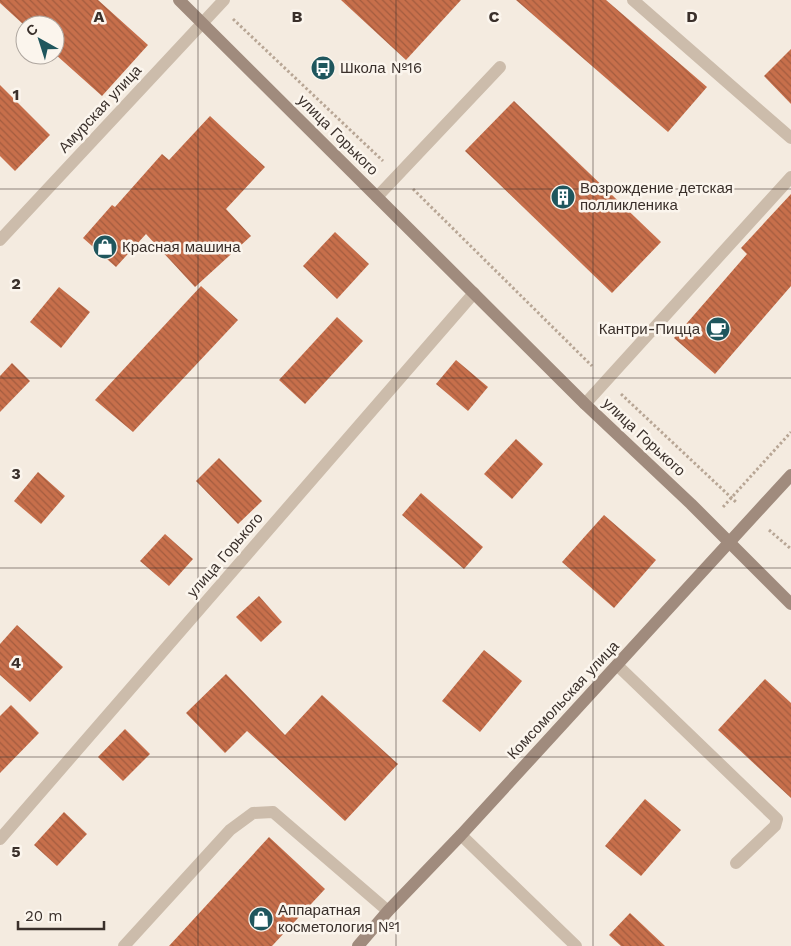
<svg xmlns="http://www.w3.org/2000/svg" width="791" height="946" viewBox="0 0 791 946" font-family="'Work Sans',sans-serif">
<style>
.building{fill:url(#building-back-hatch)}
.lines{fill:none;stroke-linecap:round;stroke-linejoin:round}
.path{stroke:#b8a695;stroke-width:3;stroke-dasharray:2.5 2.5;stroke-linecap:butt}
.service{stroke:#ccbcab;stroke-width:12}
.minor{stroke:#ccbcab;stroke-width:12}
.secondary{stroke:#a08b7d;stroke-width:12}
.grid{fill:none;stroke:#3a302b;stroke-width:1;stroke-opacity:0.55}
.labels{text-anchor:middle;stroke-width:5;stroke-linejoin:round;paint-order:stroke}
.poi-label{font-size:15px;fill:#3a302b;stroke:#fbf5ed;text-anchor:start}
.street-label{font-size:15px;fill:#3a302b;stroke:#fbf5ed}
.grid-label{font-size:16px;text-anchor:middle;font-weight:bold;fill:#3a302b;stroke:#fbf5ed;stroke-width:5;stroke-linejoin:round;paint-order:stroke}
</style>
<defs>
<pattern id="building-back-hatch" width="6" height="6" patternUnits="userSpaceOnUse" patternTransform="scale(1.25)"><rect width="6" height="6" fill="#c76f4b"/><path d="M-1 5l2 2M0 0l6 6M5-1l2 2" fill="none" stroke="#a35c3f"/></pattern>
</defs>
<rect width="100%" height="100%" fill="#f4ebe0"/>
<g class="building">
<path d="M0,0H98L148,45L102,96L55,54V25H24L0,3Z"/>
<path d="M341,0H461L406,60Z"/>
<path d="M516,0H606L707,87L668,132Z"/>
<path d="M791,49V104L764,76Z"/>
<path d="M0,85L50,135L15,171L0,156Z"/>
<path d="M514,101L661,242L612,293L465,151Z"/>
<path d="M210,116L265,167L226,209L251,236L195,287L146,234L116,267L83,238L112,205L115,207L162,154L169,160Z"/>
<path d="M791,194V286L715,374L674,338L747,254L741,248Z"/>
<path d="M335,232L369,264L337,299L303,266Z"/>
<path d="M201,286L238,320L133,432L95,400Z"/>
<path d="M59,287L90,312L61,348L30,322Z"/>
<path d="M337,317L363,341L305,404L279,380Z"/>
<path d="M456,360L488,387L468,411L436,384Z"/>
<path d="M12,363L30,381L0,412V376Z"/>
<path d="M516,439L543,464L512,499L484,474Z"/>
<path d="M219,458L262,501L238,524L196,481Z"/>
<path d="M38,472L65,496L41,524L14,501Z"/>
<path d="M421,493L483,547L464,569L402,515Z"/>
<path d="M604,515L656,560L614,608L562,562Z"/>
<path d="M165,534L193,559L169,586L140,561Z"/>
<path d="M259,596L282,622L261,642L236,617Z"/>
<path d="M17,625L63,667L30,702L0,675V644Z"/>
<path d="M484,650L522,681L480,732L442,701Z"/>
<path d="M226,674L285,735L322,695L398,764L345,821L247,731L225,753L186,713Z"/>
<path d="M765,679L791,703V798L718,730Z"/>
<path d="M11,705L39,733L0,773V716Z"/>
<path d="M125,729L150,754L123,781L98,757Z"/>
<path d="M645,799L681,830L641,876L605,846Z"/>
<path d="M64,812L87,834L57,866L34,845Z"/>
<path d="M269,837L325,889L272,946H169Z"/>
<path d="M630,913L665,946H621L609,935Z"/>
</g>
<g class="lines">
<g class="path">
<path d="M233,19L383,161"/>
<path d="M413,189L592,366"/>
<path d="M621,394L737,503"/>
<path d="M723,507L791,432"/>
<path d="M769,530L791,549"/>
</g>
<g class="service">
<path d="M633,0L791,138"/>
<path d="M377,197L500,67"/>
<path d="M585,404L791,177"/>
<path d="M617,665L777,819L775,826L736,863"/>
<path d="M461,835L576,946"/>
<path d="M0,839L474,293"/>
<path d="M124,946L230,830L253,813L273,812L388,911"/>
</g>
<path class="minor" d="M0,240L224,0"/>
<g class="secondary">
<path d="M179,0L585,404L691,504L791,604"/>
<path d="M358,946L388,911L461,835L791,475"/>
</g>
</g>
<path class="grid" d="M198,0V946M396,0V946M593,0V946M0,189H791M0,378H791M0,568H791M0,757H791"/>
<defs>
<symbol id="bus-disc" viewBox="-11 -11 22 22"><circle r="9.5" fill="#1f565d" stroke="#fbf5ed"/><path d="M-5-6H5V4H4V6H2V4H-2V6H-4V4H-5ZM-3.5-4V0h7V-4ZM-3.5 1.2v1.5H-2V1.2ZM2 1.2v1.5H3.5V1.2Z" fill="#fff"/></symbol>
<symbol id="building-disc" viewBox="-11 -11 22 22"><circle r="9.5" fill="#1f565d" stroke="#fbf5ed"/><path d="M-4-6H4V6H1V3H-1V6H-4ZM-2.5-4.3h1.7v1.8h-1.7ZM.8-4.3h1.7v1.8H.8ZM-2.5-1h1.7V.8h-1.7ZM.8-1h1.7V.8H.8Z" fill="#fff"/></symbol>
<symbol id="shop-disc" viewBox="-11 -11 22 22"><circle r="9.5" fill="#1f565d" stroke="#fbf5ed"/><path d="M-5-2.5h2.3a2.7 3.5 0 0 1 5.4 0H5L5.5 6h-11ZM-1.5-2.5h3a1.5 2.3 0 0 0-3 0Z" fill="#fff"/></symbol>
<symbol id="cafe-disc" viewBox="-11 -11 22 22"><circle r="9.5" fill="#1f565d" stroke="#fbf5ed"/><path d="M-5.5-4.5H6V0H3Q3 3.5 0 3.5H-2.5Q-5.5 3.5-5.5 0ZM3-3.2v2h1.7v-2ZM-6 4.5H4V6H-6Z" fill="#fff"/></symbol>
</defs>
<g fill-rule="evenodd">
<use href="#bus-disc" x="309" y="54" width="28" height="28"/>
<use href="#building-disc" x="549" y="183" width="28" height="28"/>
<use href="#shop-disc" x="91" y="233" width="28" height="28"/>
<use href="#cafe-disc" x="704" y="315" width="28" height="28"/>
<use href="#shop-disc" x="247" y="905" width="28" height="28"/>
</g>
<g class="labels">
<g class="poi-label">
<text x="340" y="73">Школа №16</text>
<text x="580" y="193">Возрождение детская<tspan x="580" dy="17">полликленика</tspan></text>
<text x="122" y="252">Красная машина</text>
<text x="700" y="334" text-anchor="end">Кантри-Пицца</text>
<text x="278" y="915">Аппаратная<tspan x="278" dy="17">косметология №1</tspan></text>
</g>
<g class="street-label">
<text transform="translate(100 109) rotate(-47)" y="5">Амурская улица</text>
<text transform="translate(338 135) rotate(45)" y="5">улица Горького</text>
<text transform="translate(644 437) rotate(43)" y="5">улица Горького</text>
<text transform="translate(225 555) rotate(-49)" y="5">улица Горького</text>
<text transform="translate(563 700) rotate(-47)" y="5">Комсомольская улица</text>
</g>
</g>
<g class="grid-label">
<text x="99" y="22">A</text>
<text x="297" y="22">B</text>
<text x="494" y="22">C</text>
<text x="692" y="22">D</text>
<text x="16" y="100">1</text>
<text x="16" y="289">2</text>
<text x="16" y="479">3</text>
<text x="16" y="668">4</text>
<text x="16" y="857">5</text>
</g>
<g transform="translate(40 40) rotate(321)"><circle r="24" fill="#fbf5ed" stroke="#aea69f"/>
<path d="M0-4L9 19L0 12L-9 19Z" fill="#1f565d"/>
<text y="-8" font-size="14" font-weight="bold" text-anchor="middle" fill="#3a302b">С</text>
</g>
<path d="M18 921v8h86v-8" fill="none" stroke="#3a302b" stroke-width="2.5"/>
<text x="25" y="921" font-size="15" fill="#3a302b" stroke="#fbf5ed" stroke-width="4" paint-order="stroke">20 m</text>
</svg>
